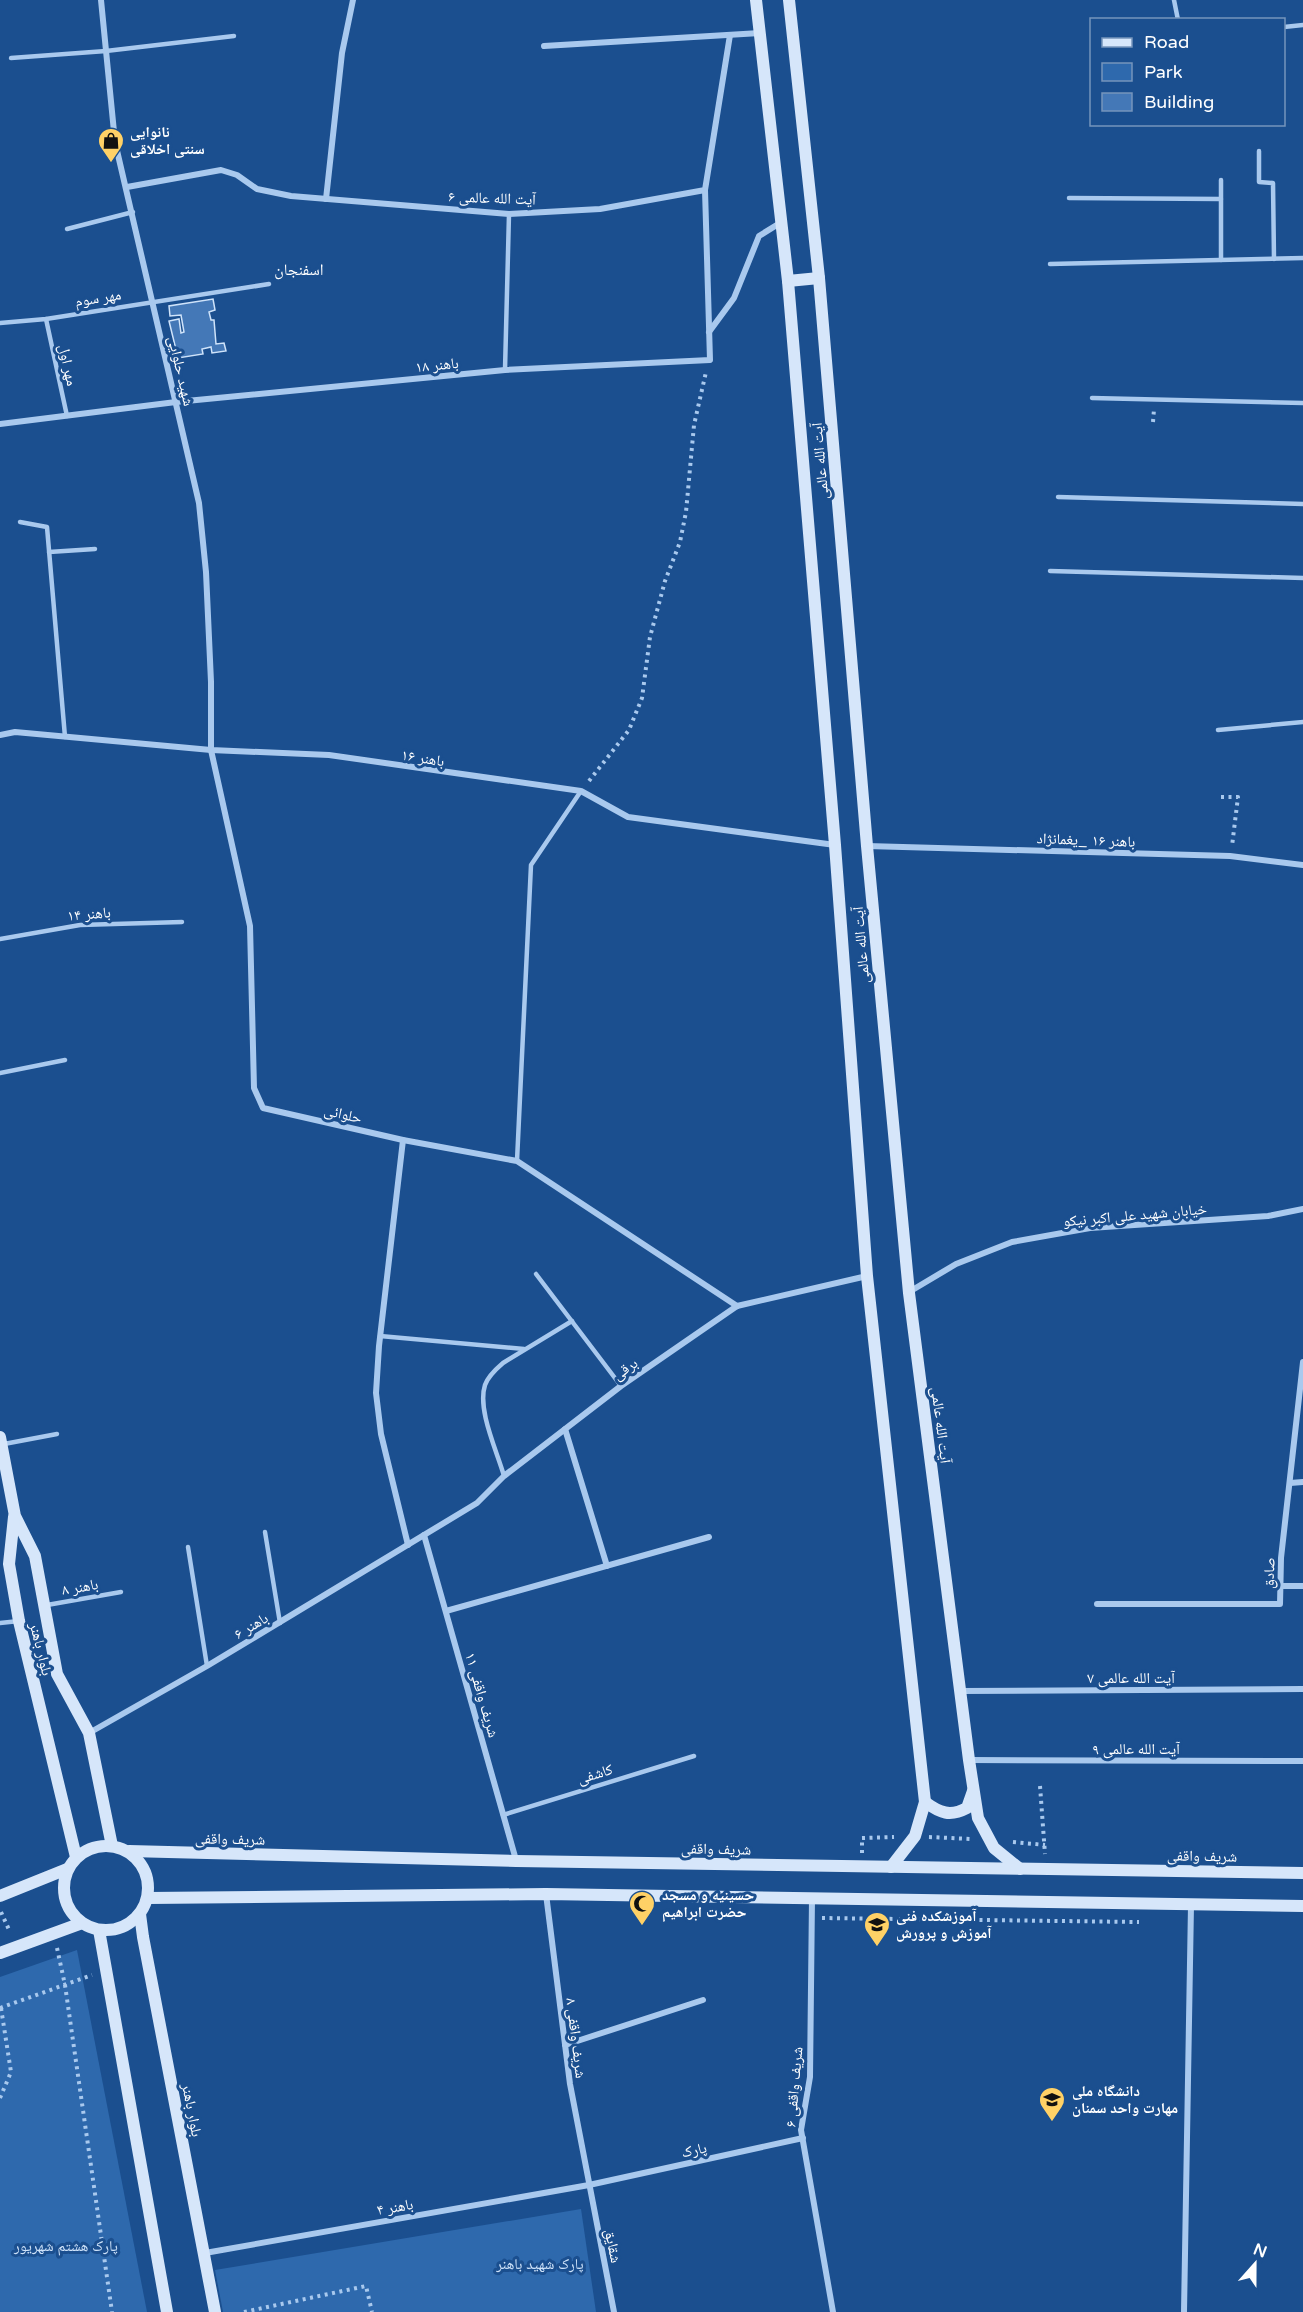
<svg xmlns="http://www.w3.org/2000/svg" width="1303" height="2312" viewBox="0 0 1303 2312" font-family="'Varela Round','Noto Naskh Arabic',sans-serif">
<style>
.green{fill:#2e69ad}
.building{fill:#4478b7;stroke:#cfe3fa;stroke-width:1.5}
.lines{fill:none;stroke-linecap:round;stroke-linejoin:round}
.path{stroke:#a9c9ee;stroke-width:4;stroke-dasharray:3 4.5;stroke-linecap:butt}
.lane{stroke:#a9c9ee;stroke-width:4.5}
.street{stroke:#a9c9ee;stroke-width:6}
.secondary{stroke:#d6e6fa;stroke-width:12}
.labels{text-anchor:middle;stroke-width:6;stroke-linejoin:round;paint-order:stroke}
.poi-label{font-size:15px;font-weight:bold;fill:#fff;stroke:#1b4f8f;text-anchor:start}
.street-label{font-size:15px;fill:#fff;stroke:#1b4f8f}
.park-label{font-size:15px;fill:#cfe3fa;stroke:#1b4f8f}
.neighbourhood-label{font-size:16px;fill:#fff;stroke:#1b4f8f}
</style>
<rect width="100%" height="100%" fill="#1b4f8f"/>
<g class="green">
<path d="M77,1950L147,2312H0V1977Z"/>
<path d="M581,2209L596,2312H223L215,2270Z"/>
</g>
<path class="building" d="M213,299L215,310L209,312L211,320H214L216,344L224,343L226,351L212,353L211,347L202,349L203,354L178,358L169,321L179,319L181,333L184,332L181,315L170,316L169,306Z"/>
<g class="lines">
<g class="path">
<path d="M1153,422L1154,409"/>
<path d="M589,781L629,730L642,698L650,637L665,581L680,542L686,512L694,425L706,372"/>
<path d="M1221,797H1238L1232,846"/>
<path d="M1040,1786L1045,1854"/>
<path d="M929,1837L972,1839"/>
<path d="M1013,1842L1045,1845"/>
<path d="M862,1853V1838L894,1837"/>
<path d="M1,1912L10,1932"/>
<path d="M822,1918L1139,1922"/>
<path d="M57,1948L65,1985L112,2312"/>
<path d="M0,2008L92,1975"/>
<path d="M0,2098L11,2072L1,2008"/>
<path d="M244,2312L366,2286L372,2312"/>
</g>
<g class="lane">
<path d="M1174,0L1178,20"/>
<path d="M1284,27L1303,25"/>
<path d="M11,58L106,51L234,36"/>
<path d="M1259,151V182L1273,183L1274,259"/>
<path d="M1221,180V260"/>
<path d="M1069,198L1221,199"/>
<path d="M67,229L133,212"/>
<path d="M1050,264L1303,258"/>
<path d="M46,319L67,416"/>
<path d="M0,323L46,319L269,284"/>
<path d="M505,370L509,214"/>
<path d="M1092,398L1303,403"/>
<path d="M1058,497L1303,504"/>
<path d="M20,522L47,527L65,737"/>
<path d="M49,552L95,549"/>
<path d="M1050,571L1303,578"/>
<path d="M1218,730L1303,722"/>
<path d="M0,939L80,925L182,922"/>
<path d="M0,1073L65,1060"/>
<path d="M517,1161L531,865L581,791"/>
<path d="M536,1274L621,1386"/>
<path d="M380,1336L524,1349"/>
<path d="M4,1444L57,1434"/>
<path d="M504,1476C497,1451 477,1410 485,1385C488,1376 496,1369 503,1363L572,1321"/>
<path d="M265,1532L280,1623"/>
<path d="M188,1547L207,1666"/>
<path d="M47,1605L121,1592"/>
<path d="M0,1623L19,1621"/>
<path d="M503,1815L694,1756"/>
</g>
<g class="street">
<path d="M101,0L115,142L199,503L206,572L211,682V750L250,926L254,1088L263,1108L403,1140L517,1161L737,1306"/>
<path d="M544,46L760,33"/>
<path d="M127,187L221,170L237,175L257,189L291,196L509,214L600,209L705,190L730,35"/>
<path d="M326,199L342,53L353,0"/>
<path d="M709,332L734,298L759,236L780,223"/>
<path d="M0,424L176,402L505,370L710,360L705,190"/>
<path d="M0,735L15,732L211,750L329,755L581,791L628,817L835,845"/>
<path d="M867,846L1230,856L1303,865"/>
<path d="M403,1140L379,1346L376,1393L381,1434L408,1545"/>
<path d="M909,1292L956,1264L1012,1242L1090,1228L1268,1216L1303,1209"/>
<path d="M565,1429L607,1566"/>
<path d="M1290,1483L1303,1482"/>
<path d="M424,1535L516,1860"/>
<path d="M1280,1586H1303"/>
<path d="M1097,1604H1280L1281,1558L1303,1362"/>
<path d="M446,1611L709,1537"/>
<path d="M960,1691L1303,1689"/>
<path d="M89,1733L207,1666L477,1503L504,1476L621,1386L737,1306L867,1276"/>
<path d="M969,1760L1303,1761"/>
<path d="M546,1894L570,2084L614,2312"/>
<path d="M812,1898L810,2077L801,2130L833,2312"/>
<path d="M565,2045L703,2000"/>
<path d="M205,2253L589,2185L803,2138"/>
<path d="M1184,2312L1191,1905"/>
</g>
<g class="secondary">
<path d="M756,0L788,281L835,845L867,1276L925,1802L915,1836L891,1867"/>
<path d="M789,0L819,278L867,846L909,1293L969,1760L978,1818L994,1848L1020,1869"/>
<path d="M788,281L819,278"/>
<path d="M0,1437L15,1516L35,1556L57,1674L89,1733L112,1846"/>
<path d="M14,1517L9,1564L19,1621L76,1857"/>
<path d="M925,1802C940,1813 950,1817 967,1808L973,1791"/>
<circle cx="106" cy="1888" r="42"/>
<path d="M129,1851L516,1861L1303,1873"/>
<path d="M0,1896L67,1869"/>
<path d="M148,1898L546,1894L1303,1906"/>
<path d="M140,1914L143,1937L215,2312"/>
<path d="M99,1930L167,2312"/>
<path d="M0,1953L82,1923"/>
</g>
</g>
<defs>
<symbol id="shop-pin" viewBox="-11 -11 22 30"><path d="M0 17L-7.5 6A9.5 9.5 0 1 1 7.5 6Z" fill="#ffd166" stroke="#1b4f8f"/><path d="M-5-2.5h2.3a2.7 3.5 0 0 1 5.4 0H5L5.5 6h-11ZM-1.5-2.5h3a1.5 2.3 0 0 0-3 0Z" fill="#111"/></symbol>
<symbol id="mosque-pin" viewBox="-11 -11 22 30"><path d="M0 17L-7.5 6A9.5 9.5 0 1 1 7.5 6Z" fill="#ffd166" stroke="#1b4f8f"/><path d="M3.5-4.9A6 6 0 1 0 3.5 4.9A5 5 0 1 1 3.5-4.9Z" fill="#111"/></symbol>
<symbol id="school-pin" viewBox="-11 -11 22 30"><path d="M0 17L-7.5 6A9.5 9.5 0 1 1 7.5 6Z" fill="#ffd166" stroke="#1b4f8f"/><path d="M0-5L7-2L0 1L-7-2ZM-4 1L0 2.5L4 1V4Q0 6-4 4Z" fill="#111"/></symbol>
<symbol id="university-pin" viewBox="-11 -11 22 30"><path d="M0 17L-7.5 6A9.5 9.5 0 1 1 7.5 6Z" fill="#ffd166" stroke="#1b4f8f"/><path d="M0-5L7-2L0 1L-7-2ZM-4 1L0 2.5L4 1V4Q0 6-4 4Z" fill="#111"/></symbol>
</defs>
<g fill-rule="evenodd">
<use href="#shop-pin" x="96" y="126" width="30" height="40"/>
<use href="#mosque-pin" x="627" y="1889" width="30" height="40"/>
<use href="#school-pin" x="862" y="1910" width="30" height="40"/>
<use href="#university-pin" x="1037" y="2085" width="30" height="40"/>
</g>
<g class="labels">
<g class="poi-label">
<text x="130" y="137">نانوایی<tspan x="130" dy="17">سنتی اخلاقی</tspan></text>
<text x="662" y="1900">حسینیه و مسجد<tspan x="662" dy="17">حضرت ابراهیم</tspan></text>
<text x="896" y="1921">آموزشکده فنی<tspan x="896" dy="17">آموزش و پرورش</tspan></text>
<text x="1072" y="2096">دانشگاه ملی<tspan x="1072" dy="17">مهارت واحد سمنان</tspan></text>
</g>
<g class="street-label">
<text transform="translate(492 198) rotate(2)" y="5">آیت الله عالمی ۶</text>
<text transform="translate(98 298) rotate(-9)" y="5">مهر سوم</text>
<text transform="translate(68 365) rotate(78)" y="5">مهر اول</text>
<text transform="translate(437 365) rotate(-6)" y="5">باهنر ۱۸</text>
<text transform="translate(181 371) rotate(77)" y="5">شهید حلوایی</text>
<text transform="translate(820 461) rotate(-95)" y="5">آیت الله عالمی</text>
<text transform="translate(423 758) rotate(9)" y="5">باهنر ۱۶</text>
<text transform="translate(1086 840) rotate(2)" y="5">باهنر ۱۶ _یغمانژاد</text>
<text transform="translate(89 914) rotate(-5)" y="5">باهنر ۱۴</text>
<text transform="translate(861 945) rotate(-95)" y="5">آیت الله عالمی</text>
<text transform="translate(343 1114) rotate(13)" y="5">حلوائی</text>
<text transform="translate(1135 1215) rotate(-5)" y="5">خیابان شهید علی اکبر نیکو</text>
<text transform="translate(625 1369) rotate(-35)" y="5">برقی</text>
<text transform="translate(941 1425) rotate(83)" y="5">آیت الله عالمی</text>
<text transform="translate(1269 1573) rotate(-88)" y="5">صادق</text>
<text transform="translate(80 1587) rotate(-10)" y="5">باهنر ۸</text>
<text transform="translate(251 1626) rotate(-31)" y="5">باهنر ۶</text>
<text transform="translate(41 1649) rotate(76)" y="5">بلوار باهنر</text>
<text x="1131" y="1683">آیت الله عالمی ۷</text>
<text transform="translate(482 1695) rotate(74)" y="5">شریف واقفی ۱۱</text>
<text x="1136" y="1754">آیت الله عالمی ۹</text>
<text transform="translate(595 1774) rotate(-17)" y="5">کاشفی</text>
<text transform="translate(230 1839) rotate(1)" y="5">شریف واقفی</text>
<text transform="translate(716 1849) rotate(1)" y="5">شریف واقفی</text>
<text transform="translate(1202 1856) rotate(1)" y="5">شریف واقفی</text>
<text transform="translate(576 2038) rotate(83)" y="5">شریف واقفی ۸</text>
<text transform="translate(794 2087) rotate(-85)" y="5">شریف واقفی ۶</text>
<text transform="translate(192 2110) rotate(79)" y="5">بلوار باهنر</text>
<text transform="translate(694 2150) rotate(-12)" y="5">پارک</text>
<text transform="translate(395 2207) rotate(-10)" y="5">باهنر ۴</text>
<text transform="translate(613 2246) rotate(79)" y="5">شقایق</text>
</g>
<g class="park-label">
<text x="66" y="2251">پارک هشتم شهریور</text>
<text x="540" y="2269">پارک شهید باهنر</text>
</g>
<g class="neighbourhood-label">
<text x="299" y="275">اسفنجان</text>
</g>
</g>
<rect x="1090" y="18" width="195" height="108" fill="#1b4f8f" stroke="#7695bc" stroke-width="1.5"/>
<rect x="1102" y="38" width="30" height="9" fill="#d6e6fa" stroke="#7695bc" stroke-width="1.5"/>
<text x="1144" y="48" font-size="18" fill="#ffffff">Road</text>
<rect x="1102" y="63" width="30" height="18" fill="#2e69ad" stroke="#7695bc" stroke-width="1.5"/>
<text x="1144" y="78" font-size="18" fill="#ffffff">Park</text>
<rect x="1102" y="93" width="30" height="18" fill="#4478b7" stroke="#7695bc" stroke-width="1.5"/>
<text x="1144" y="108" font-size="18" fill="#ffffff">Building</text>
<g transform="translate(1255 2264) rotate(21)" stroke="#1b4f8f" stroke-width="4.5" paint-order="stroke">
<path d="M0-4.5L10 22L0 15L-10 22Z" fill="#ffffff"/>
<text y="-9" font-size="16" font-weight="bold" text-anchor="middle" fill="#ffffff">N</text>
</g>
</svg>
